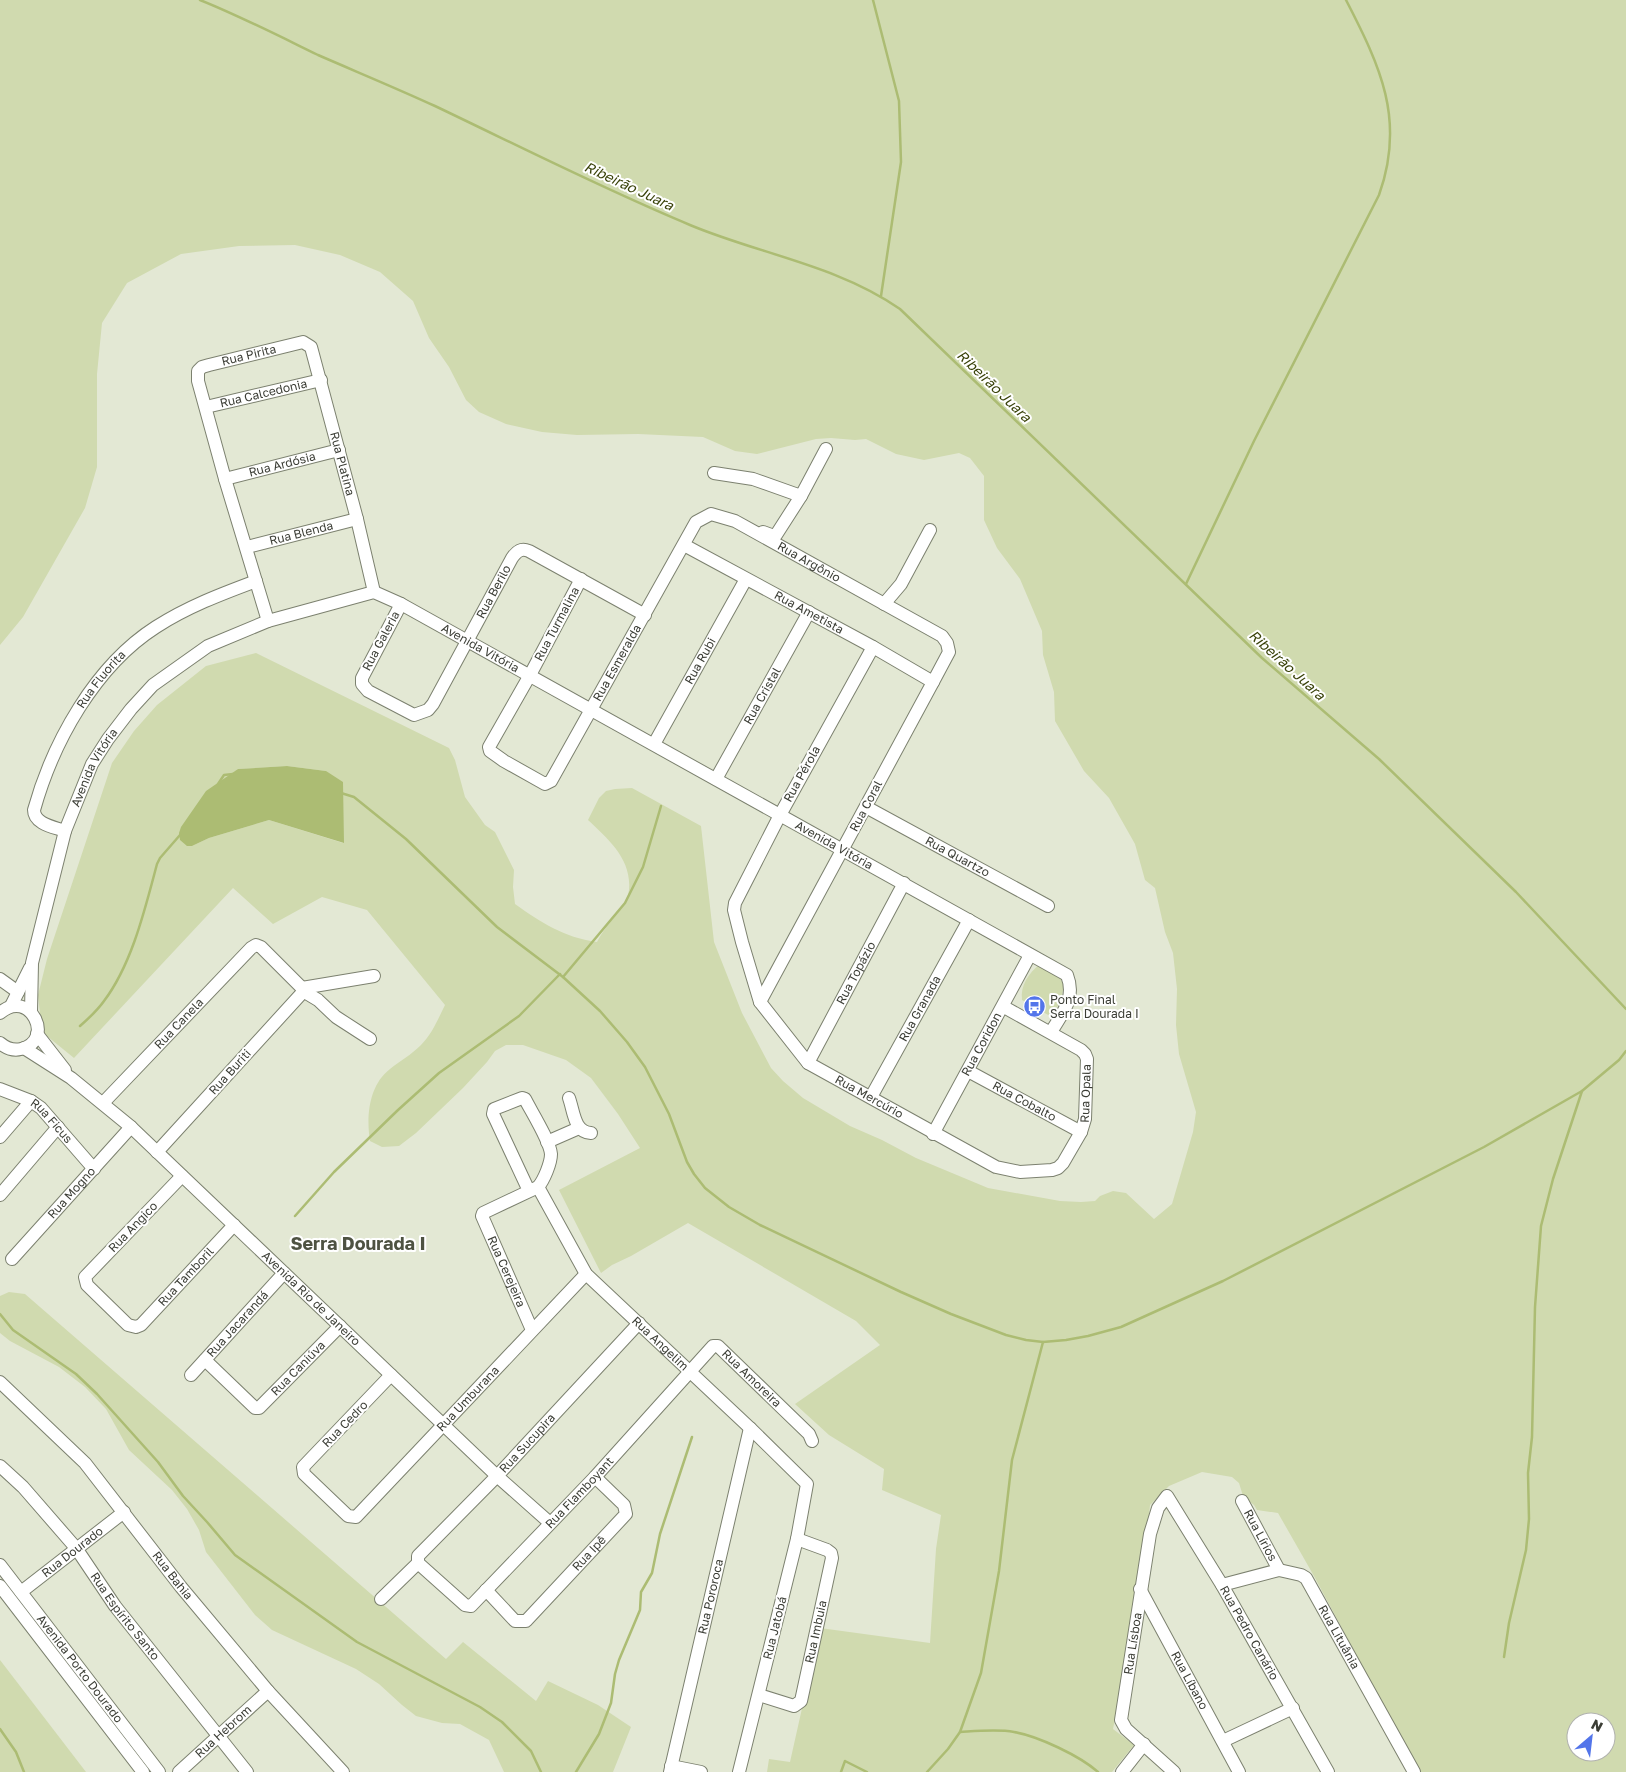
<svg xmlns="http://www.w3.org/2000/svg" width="1626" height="1772" viewBox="0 0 1626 1772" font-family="'Golos Text',sans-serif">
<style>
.green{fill:#d0daaf;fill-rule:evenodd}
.water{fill:#acbc73}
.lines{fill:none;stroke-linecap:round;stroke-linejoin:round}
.stream{stroke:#acbc73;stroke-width:2.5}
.minor-casing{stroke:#7c816f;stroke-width:14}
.minor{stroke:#fff;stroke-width:12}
.labels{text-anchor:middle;stroke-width:4;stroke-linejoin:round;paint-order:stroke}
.street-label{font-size:12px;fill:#3c3e36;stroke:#fff}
.poi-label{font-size:12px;fill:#3c3e36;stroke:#fff;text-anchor:start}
.water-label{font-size:14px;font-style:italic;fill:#394209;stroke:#fff}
.district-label{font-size:18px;font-weight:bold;fill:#4e5242;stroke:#fff}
</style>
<rect width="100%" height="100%" fill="#e3e8d4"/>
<g class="green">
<path d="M0,0H1626V1772H1419L1314,1576L1278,1513L1257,1510L1254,1505L1243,1496L1239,1483L1232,1477L1202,1472L1169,1486L1150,1505L1143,1576L1113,1729L1134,1745L1112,1772H767L769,1759L790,1762L820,1628L930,1643L936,1549L941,1515L882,1490L884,1469L829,1435L795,1404L880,1345L856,1321L688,1223L631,1256L612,1265L601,1273L559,1190L640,1148L618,1114L591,1078L566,1060L523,1045H506L495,1051L487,1062L463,1088L416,1133L399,1146L382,1147L370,1141C366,1116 369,1085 390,1069C400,1061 411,1055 421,1045C432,1034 438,1019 445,1005L367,910L322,897L273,924L233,888L74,1058L42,1032L38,995L47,959L112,763L134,731L157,705L206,666L256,653L449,748L455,760L465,797L485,825L495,832L514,870L513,887L515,904C542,923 563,937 597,942C605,926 617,916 626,901C628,898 628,894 629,890C632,859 608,839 588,820L599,798L606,791L615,789L632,788L701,826L714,942L742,1013L771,1068L783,1081L803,1098L850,1126L882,1140L916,1158L988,1188L1060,1201L1081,1202L1095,1201L1100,1196L1113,1191L1126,1193L1154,1219L1172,1204L1193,1132L1196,1112L1179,1054L1176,1025L1177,989L1173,953L1165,932L1155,888L1145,880L1135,844L1109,798L1084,771L1055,721L1054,692L1043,655L1042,631L1020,579L997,548L984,520V476L970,458L959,453L924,460L896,454L866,439L855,440L831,438L816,439L757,454L735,451L703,437L638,434L577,435L542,432L506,424L479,412L466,400L449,367L429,338L413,301L380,272L340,255L295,245L239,246L181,254L127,283L102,323L97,374V467L85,508L23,617L0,645ZM287,766L326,771L343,843L269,820L209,838L192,846L238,769ZM1576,1722H1606V1752H1576Z"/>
<path d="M1040,964L1054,968L1064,985L1060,1003L1050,1016L1022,1000C1020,985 1029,973 1040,964Z"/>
<path d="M9,1292L25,1294L446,1659L463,1642L536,1701L548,1681L598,1705L631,1727L613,1772H504L489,1740L460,1724L442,1723L416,1716L402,1705L379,1684L356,1669L272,1630L255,1615L206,1552L199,1530L187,1509L172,1490L129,1450L106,1409L85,1387L59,1367L10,1341L0,1333V1296Z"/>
<path d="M0,1660L86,1772H0Z"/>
</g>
<path class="water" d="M287,766L326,771L343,782L344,843L269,820L209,838L192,846H187L180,840L179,833L181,827L206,791L238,769Z"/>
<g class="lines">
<g class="stream">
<path d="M200,0C240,16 279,36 318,55C357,72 396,88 435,106C519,146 603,189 690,225C759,254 837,265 900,309L1262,658L1379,759L1516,892L1626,1009"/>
<path d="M873,0L899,101L901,162L881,296"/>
<path d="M1186,584L1254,441L1379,195C1406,120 1380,66 1346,0"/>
<path d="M218,784L224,775L233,774"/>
<path d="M341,793L354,797L406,839L497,927L563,977L600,1011L627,1042L645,1067L669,1114L687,1162L694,1174L705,1188L729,1207L760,1225L901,1292L951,1314L1006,1335L1026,1340L1043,1342L1066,1340L1088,1336L1121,1327L1223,1281L1484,1147L1582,1091L1619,1060L1626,1051"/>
<path d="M563,977L625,903L643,867L661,806"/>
<path d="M80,1026C88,1019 97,1011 104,1001C132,964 145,909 157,864L160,858L180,835"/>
<path d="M295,1216L334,1172L398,1110L439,1073L519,1016L560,974"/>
<path d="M0,1314L13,1330L76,1374L97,1394L158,1462L183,1496L207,1522L235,1555L357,1642L480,1707L502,1722L531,1751L541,1772"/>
<path d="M1504,1657L1509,1623L1526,1550L1529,1519L1528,1473L1532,1437L1535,1307L1541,1226L1553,1179L1582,1091"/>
<path d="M0,1729L16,1752L24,1772"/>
<path d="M960,1732C977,1731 998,1729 1014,1732C1038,1736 1080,1756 1098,1772"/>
<path d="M576,1772L599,1734L611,1703L615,1674L619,1660L640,1610L641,1592L652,1573L660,1534L692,1437"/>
<path d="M841,1772L845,1761L867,1772"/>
<path d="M927,1772L948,1749L960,1732L981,1673L999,1571L1012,1460L1043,1342"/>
</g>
<defs>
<g id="minor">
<path id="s1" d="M206,407L321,380"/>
<path d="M714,473L753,479L801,496"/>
<path id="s2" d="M225,479L339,450"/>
<path d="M763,532L774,536L776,535L801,496L826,449"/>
<path id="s3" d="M684,545L873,647L933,682"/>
<path id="s4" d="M247,547L357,519"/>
<path id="s5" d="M581,579L530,675L489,747L490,751L504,761L545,784L551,781L696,522L711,514L735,521L942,636L947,643L949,652L933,682L760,1002"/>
<path id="s6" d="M401,604L362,678V684L368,691L414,715L428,710L433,704L512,558C517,551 521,548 529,551L645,615"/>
<path d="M884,604L901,584L930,530"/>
<path id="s7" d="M268,621L225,479L198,381V371L202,367L209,365L303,342L311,347L357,519L374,592"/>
<path id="s8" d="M873,647L780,815L735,903L734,910L742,942L760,1002L808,1063L996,1167L1020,1172L1052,1170L1058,1168L1063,1163L1081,1132L1085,1119L1087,1059L1085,1054L1081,1050L1004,1007"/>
<path id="s9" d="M654,744L746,579"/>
<path id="s10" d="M716,779L809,612"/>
<path id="s11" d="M866,807L1048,906"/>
<path id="s12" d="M65,831C54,827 34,824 34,810C53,742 95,666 156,627C187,607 221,594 256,581"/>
<path d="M0,979L18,992"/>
<path d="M302,988L374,976"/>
<path d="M303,991L318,1000L336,1017L370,1039"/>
<path d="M11,1006L30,968"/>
<path id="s13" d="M31,1011L32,963L65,831L92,764L108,739L131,709L153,685L208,646L268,621L374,592L401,604L1067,975C1076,998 1063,1012 1051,1032"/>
<path d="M0,1013C30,987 56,1041 21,1049C13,1051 6,1048 0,1043"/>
<path d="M37,1034L65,1070"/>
<path id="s14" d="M24,1048L71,1078L131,1127L497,1476L550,1523"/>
<path id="s15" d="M808,1063L904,883"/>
<path id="s16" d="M968,1071L1081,1132"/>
<path id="s17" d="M0,1089L31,1101L41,1108L94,1169"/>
<path id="s18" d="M871,1097L969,920"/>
<path d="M569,1098C574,1112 574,1132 591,1133"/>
<path id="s19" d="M103,1103L251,948L256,945L261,947L301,987L303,990L302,993L157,1152"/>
<path id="s20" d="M933,1134L1030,955"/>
<path d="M0,1137L31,1101"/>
<path d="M547,1142L579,1128"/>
<path id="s21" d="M182,1176L85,1277L87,1285L128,1325L136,1327L141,1325L234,1225"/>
<path id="s22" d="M538,1187L586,1274L750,1428L807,1484L797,1539L739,1772"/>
<path id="s23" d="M529,1191L493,1114L494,1109L522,1098L525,1099C531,1111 550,1141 551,1154C551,1163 544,1180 538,1187L483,1213L482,1216L532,1330"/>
<path d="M0,1195L58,1127"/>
<path id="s24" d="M12,1259L131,1127"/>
<path id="s25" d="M205,1360L255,1408H259L340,1326"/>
<path id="s26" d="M191,1375L284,1273"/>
<path id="s27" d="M391,1375L303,1467L304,1474L348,1516L356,1517L586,1274"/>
<path id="s28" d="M0,1382L85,1463L181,1587L268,1691L343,1772"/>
<path id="s29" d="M0,1466L23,1487L76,1548L115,1606L247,1772"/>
<path id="s30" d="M1242,1501L1279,1570"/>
<path id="s31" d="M418,1563L465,1605L471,1606L595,1477L713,1346H718L809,1434L812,1441"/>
<path id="s32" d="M418,1563V1556L497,1476L639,1323"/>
<path id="s33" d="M0,1565L159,1772"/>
<path id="s34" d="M1222,1585L1279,1570L1301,1575L1306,1578L1414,1772"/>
<path d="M0,1586L143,1772"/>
<path id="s35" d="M1140,1589L1239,1772"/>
<path id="s36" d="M486,1590L515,1621H526L626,1514L624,1505L595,1477"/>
<path id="s37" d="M21,1592L124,1512"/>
<path d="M381,1599L418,1563"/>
<path id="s38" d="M759,1695L794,1706L801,1701L832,1558L831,1553L827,1550L797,1539"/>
<path d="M1223,1741L1293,1708"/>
<path d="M671,1766L701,1772"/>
<path id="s39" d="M179,1772L268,1691"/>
<path id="s40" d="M670,1772L750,1428"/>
<path d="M1122,1772L1144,1744"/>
<path id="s41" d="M1174,1772L1126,1729L1121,1720L1150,1534L1158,1508L1167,1496L1222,1585L1328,1772"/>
</g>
</defs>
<use href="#minor" class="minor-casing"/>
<use href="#minor" class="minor"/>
</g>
<defs>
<symbol id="bus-disc" viewBox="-11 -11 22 22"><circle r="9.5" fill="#5375ea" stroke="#fff"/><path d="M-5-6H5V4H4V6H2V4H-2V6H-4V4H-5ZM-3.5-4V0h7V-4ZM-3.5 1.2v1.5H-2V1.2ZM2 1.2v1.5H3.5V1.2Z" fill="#fff"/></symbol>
</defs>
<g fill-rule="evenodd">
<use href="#bus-disc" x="1022" y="994" width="25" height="25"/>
</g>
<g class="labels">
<g class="street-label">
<text dy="4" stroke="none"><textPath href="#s7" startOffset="314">Rua Pirita</textPath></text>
<text dy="4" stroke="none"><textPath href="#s1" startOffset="59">Rua Calcedonia</textPath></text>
<text dy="4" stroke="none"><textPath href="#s7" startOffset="500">Rua Platina</textPath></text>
<text dy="4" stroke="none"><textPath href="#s2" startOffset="59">Rua Ardósia</textPath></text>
<text dy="4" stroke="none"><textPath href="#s4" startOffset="56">Rua Blenda</textPath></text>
<text dy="4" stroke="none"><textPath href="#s5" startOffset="690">Rua Argônio</textPath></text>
<text dy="4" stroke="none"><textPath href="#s6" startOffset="301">Rua Berilo</textPath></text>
<text dy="4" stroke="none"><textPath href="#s3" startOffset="142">Rua Ametista</textPath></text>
<text transform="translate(557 624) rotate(-62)" y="4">Rua Turmalina</text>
<text transform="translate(381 641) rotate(-62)" y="4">Rua Galeria</text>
<text dy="4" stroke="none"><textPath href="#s13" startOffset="719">Avenida Vitória</textPath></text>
<text dy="4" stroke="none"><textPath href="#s9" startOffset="95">Rua Rubi</textPath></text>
<text dy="4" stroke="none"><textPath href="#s5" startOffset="402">Rua Esmeralda</textPath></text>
<text dy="4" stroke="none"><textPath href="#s12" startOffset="188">Rua Fluorita</textPath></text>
<text dy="4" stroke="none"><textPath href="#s10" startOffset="95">Rua Cristal</textPath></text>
<text dy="4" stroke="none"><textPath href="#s13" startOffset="254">Avenida Vitória</textPath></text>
<text transform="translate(802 774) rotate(-61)" y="4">Rua Pérola</text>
<text transform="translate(866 806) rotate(-62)" y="4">Rua Coral</text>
<text dy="4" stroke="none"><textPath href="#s13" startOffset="1124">Avenida Vitória</textPath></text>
<text dy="4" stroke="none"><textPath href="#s11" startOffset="104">Rua Quartzo</textPath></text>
<text dy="4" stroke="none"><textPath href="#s15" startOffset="102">Rua Topázio</textPath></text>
<text dy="4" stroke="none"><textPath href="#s18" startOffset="101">Rua Granada</textPath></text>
<text dy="4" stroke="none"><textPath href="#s19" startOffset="110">Rua Canela</textPath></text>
<text dy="4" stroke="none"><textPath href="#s20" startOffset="102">Rua Coridon</textPath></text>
<text transform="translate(230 1072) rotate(-48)" y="4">Rua Buriti</text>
<text dy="4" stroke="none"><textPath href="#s8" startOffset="831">Rua Opala</textPath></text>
<text dy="4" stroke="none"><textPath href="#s8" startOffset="541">Rua Mercúrio</textPath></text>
<text dy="4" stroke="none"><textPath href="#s16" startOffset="64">Rua Cobalto</textPath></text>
<text dy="4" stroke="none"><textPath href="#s17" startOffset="62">Rua Ficus</textPath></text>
<text dy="4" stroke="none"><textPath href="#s24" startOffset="89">Rua Mogno</textPath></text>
<text transform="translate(133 1227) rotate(-46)" y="4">Rua Angico</text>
<text dy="4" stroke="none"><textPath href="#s23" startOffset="345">Rua Cerejeira</textPath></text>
<text dy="4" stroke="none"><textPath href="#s21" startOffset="285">Rua Tamboril</textPath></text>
<text dy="4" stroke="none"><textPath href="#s14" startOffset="382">Avenida Rio de Janeiro</textPath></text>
<text dy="4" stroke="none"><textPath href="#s26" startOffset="69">Rua Jacarandá</textPath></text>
<text dy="4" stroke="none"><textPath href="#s22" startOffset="201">Rua Angelim</textPath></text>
<text dy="4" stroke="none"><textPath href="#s25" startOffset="129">Rua Caniúva</textPath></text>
<text dy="4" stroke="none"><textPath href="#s31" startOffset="476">Rua Amoreira</textPath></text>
<text dy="4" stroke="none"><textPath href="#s27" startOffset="366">Rua Umburana</textPath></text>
<text transform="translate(345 1424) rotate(-46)" y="4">Rua Cedro</text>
<text dy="4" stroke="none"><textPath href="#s32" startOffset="164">Rua Sucupira</textPath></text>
<text dy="4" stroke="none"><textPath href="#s31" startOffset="226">Rua Flamboyant</textPath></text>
<text dy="4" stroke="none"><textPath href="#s30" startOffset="39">Rua Lírios</textPath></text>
<text dy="4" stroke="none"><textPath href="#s37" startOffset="65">Rua Dourado</textPath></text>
<text dy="4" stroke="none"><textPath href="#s36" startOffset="146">Rua Ipê</textPath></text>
<text dy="4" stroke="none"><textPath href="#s28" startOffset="260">Rua Bahia</textPath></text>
<text dy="4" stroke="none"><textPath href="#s40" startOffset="180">Rua Pororoca</textPath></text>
<text dy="4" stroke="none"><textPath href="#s29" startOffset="196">Rua Espírito Santo</textPath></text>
<text transform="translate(775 1628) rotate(-76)" y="4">Rua Jatobá</text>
<text dy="4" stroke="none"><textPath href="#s38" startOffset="116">Rua Imbuia</textPath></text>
<text dy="4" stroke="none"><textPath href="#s41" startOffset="465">Rua Pedro Canário</textPath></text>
<text dy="4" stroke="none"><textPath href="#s34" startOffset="155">Rua Lituânia</textPath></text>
<text dy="4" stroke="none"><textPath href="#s41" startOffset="152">Rua Lísboa</textPath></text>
<text dy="4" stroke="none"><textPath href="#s33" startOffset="131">Avenida Porto Dourado</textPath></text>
<text dy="4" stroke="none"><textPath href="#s35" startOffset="104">Rua Líbano</textPath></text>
<text dy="4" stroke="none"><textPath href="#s39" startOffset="60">Rua Hebrom</textPath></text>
</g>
<g class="poi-label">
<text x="1050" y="1004">Ponto Final<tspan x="1050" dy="14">Serra Dourada I</tspan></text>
</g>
<g class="water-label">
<text transform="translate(629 186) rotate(25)" y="5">Ribeirão Juara</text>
<text transform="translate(994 386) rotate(44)" y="5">Ribeirão Juara</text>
<text transform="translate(1287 665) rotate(42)" y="5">Ribeirão Juara</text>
</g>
<g class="district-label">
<text x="358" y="1250">Serra Dourada I</text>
</g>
</g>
<g transform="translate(1591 1737) rotate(28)"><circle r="24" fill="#ffffff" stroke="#b1b2af"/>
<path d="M0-4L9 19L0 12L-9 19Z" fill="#5375ea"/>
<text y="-8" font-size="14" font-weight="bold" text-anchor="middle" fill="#3c3e36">N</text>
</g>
</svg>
